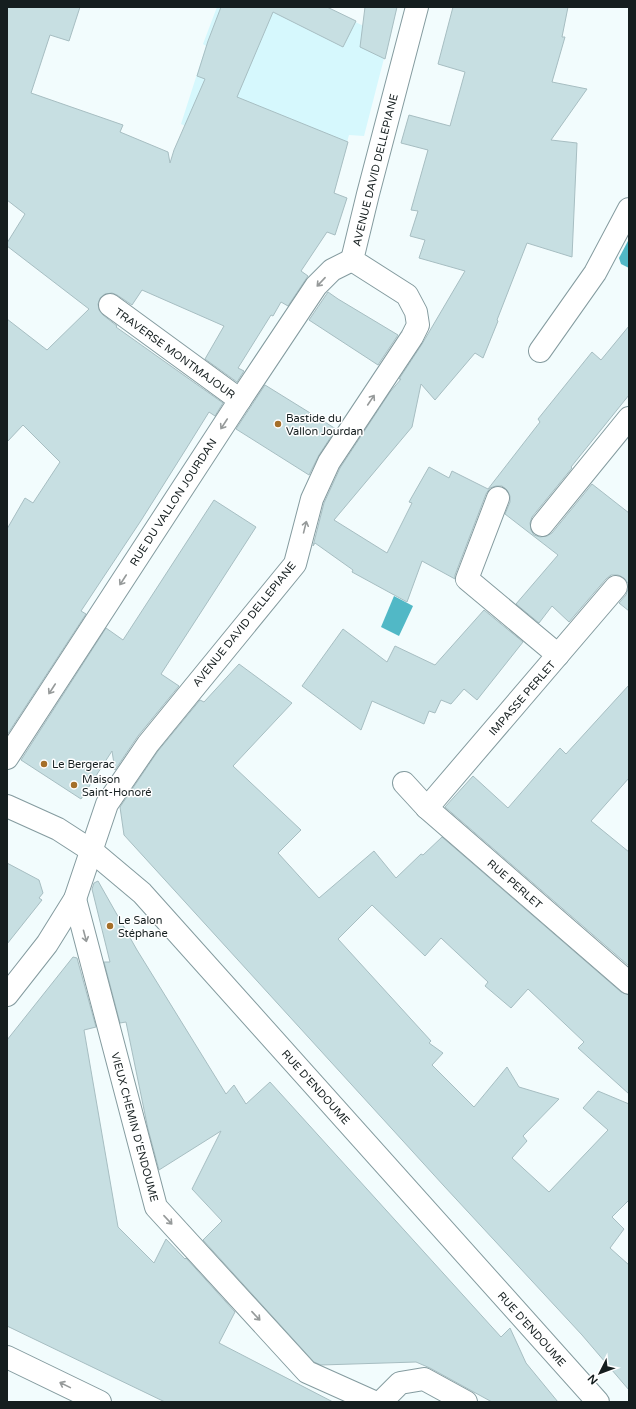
<svg xmlns="http://www.w3.org/2000/svg" width="636" height="1409" viewBox="0 0 636 1409" font-family="'Varela Round',sans-serif">
<style>
.built{fill:#d6f8fd}
.water{fill:#51b8c6}
.building{fill:#c7dfe2;stroke:#a7bec2}
.lines{fill:none;stroke-linecap:round;stroke-linejoin:round}
.street-casing{stroke:#849b9f;stroke-width:24}
.secondary-casing{stroke:#849b9f;stroke-width:24}
.street{stroke:#fff;stroke-width:22}
.secondary{stroke:#fff;stroke-width:22}
.oneway{stroke:#969a9a}
.poi-dot{fill:#a56f29;stroke:#fff;stroke-width:1.5}
.labels{text-anchor:middle;stroke-width:3;stroke-linejoin:round;paint-order:stroke}
.street-label{font-size:11px;fill:#151e1f;stroke:#fff}
.poi-label{font-size:11px;fill:#151e1f;stroke:#fff;text-anchor:start}
</style>
<rect width="100%" height="100%" fill="#f2fcfd"/>
<path class="built" d="M217,7H326L389,39L364,136L349,135L333,192L181,124L206,46L203,44Z"/>
<g class="water">
<path d="M629,239V268L621,264L619,258Z"/>
<path d="M394,596L413,606L399,636L381,627Z"/>
</g>
<g class="building">
<path d="M7,7H80L69,41L50,35L31,93L123,125L120,132L168,152L170,163L174,150L205,79L197,76L208,41L221,7H327L356,21L343,47L273,12L237,97L348,142L334,193L347,198L335,235L327,232L301,271L308,276L288,306L281,302L273,316L271,315L238,368L244,371L237,382L205,359L224,326L142,290L132,305L117,295L112,293L105,294L100,298L98,304L99,310L103,315L117,326L116,327L223,403L215,416L209,412L186,449L142,519L81,611L86,614L7,735V529L25,498L33,503L60,462L23,425L7,442V319L47,350L89,309L7,246V243L25,214L7,200Z"/>
<path d="M365,7H397L385,59L360,47Z"/>
<path d="M453,7H568L562,37H565L552,82L587,89L551,140L577,143L572,257L527,243L497,320L498,321L483,358L475,353L435,400L421,384L412,427L334,520L387,553L412,503L409,502L429,467L449,478L452,471L488,489L540,422L538,419L592,352L601,360L629,326V395L571,467L572,468L532,517L530,523L531,530L534,535L540,537L547,536L552,533L592,484L629,513V611L619,603L626,595L628,589V583L624,578L618,575H611L606,579L569,622L552,606L539,623L516,604L558,555L505,514L510,502V496L507,490L502,486H496L490,488L486,494L455,575V579L422,561L407,602L352,572L353,570L315,543L313,546L324,503L340,468L390,392L401,379H399L422,344L465,271L419,258L425,240L410,236L418,211L411,210L428,150L401,143L409,115L450,126L465,72L438,64Z"/>
<path d="M328,292L338,299L398,335L378,365L309,320Z"/>
<path d="M265,385L336,429L319,455L309,475L236,429Z"/>
<path d="M214,500L256,527L161,674L179,686L138,736L115,770L112,751L81,799L21,760L106,628L123,640Z"/>
<path d="M484,610L523,642L477,700L464,689L451,704L441,700L435,713L429,711L424,724L372,701L361,730L302,686L343,629L387,662L395,646L435,665Z"/>
<path d="M239,664L292,703L233,766L301,830L278,853L319,898L374,851L396,878L421,854L423,855L442,837L621,992L629,995V1094L578,1048L584,1042L528,989L511,1008L485,986L488,982L441,938L425,956L372,905L338,939L431,1041L429,1043L443,1053L432,1065L474,1107L507,1067L519,1087L559,1099L523,1136L527,1141L512,1158L549,1192L608,1130L583,1108L598,1091L629,1104V1200L612,1217L624,1229L610,1248L629,1265V1390L582,1335L444,1186L124,835L120,807L158,751L200,700L204,702Z"/>
<path d="M629,685V778L591,821L629,852V966L445,807L473,776L508,808L560,748L566,754Z"/>
<path d="M7,863L39,880L43,893L39,898L42,900L7,944Z"/>
<path d="M98,881L137,950L226,1094L234,1085L246,1104L270,1082L501,1337L510,1328L526,1363L558,1402H492L430,1368L416,1362L321,1365L314,1362L203,1240L222,1221L192,1189L221,1131L159,1170L148,1129L126,1022L120,1023L104,962H110L92,889L94,883Z"/>
<path d="M73,957L77,958L96,1027L84,1030L118,1227L154,1263L166,1239L185,1259L186,1258L235,1312L219,1343L333,1402H165L7,1326V1040Z"/>
</g>
<g class="lines">
<defs>
<g id="street">
<path d="M110,305L240,400"/>
<path d="M540,351L595,273L629,209"/>
<path d="M498,498L467,579L558,655"/>
<path d="M542,525L629,418"/>
<path d="M7,758L240,400L316,286L332,270L352,260"/>
<path d="M404,783L427,808L629,983"/>
<path d="M427,808L616,587"/>
<path d="M75,899L156,1207L307,1372L374,1402"/>
<path d="M7,995L47,944L75,899L107,804L148,744L295,564L312,499L329,462L412,337L418,325L416,312L407,295L352,260L368,194L417,7"/>
<path d="M7,1357L100,1402"/>
<path d="M381,1402L400,1383L424,1379L466,1402"/>
</g>
<path id="secondary" d="M7,806L58,829L92,851L142,893L598,1402"/>
</defs>
<use href="#street" class="street-casing"/>
<use href="#secondary" class="secondary-casing"/>
<use href="#street" class="street"/>
<use href="#secondary" class="secondary"/>
</g>
<defs><path id="oneway-shaft" d="M-6 0H5M1.5-3L5.5 0L1.5 3" fill="none" stroke-width="1.6" stroke-linecap="round" stroke-linejoin="round"/></defs>
<g class="oneway">
<use href="#oneway-shaft" transform="translate(321 282) rotate(133)"/>
<use href="#oneway-shaft" transform="translate(371 400) rotate(-56)"/>
<use href="#oneway-shaft" transform="translate(224 424) rotate(123)"/>
<use href="#oneway-shaft" transform="translate(305 527) rotate(-76)"/>
<use href="#oneway-shaft" transform="translate(123 580) rotate(123)"/>
<use href="#oneway-shaft" transform="translate(52 689) rotate(123)"/>
<use href="#oneway-shaft" transform="translate(85 936) rotate(75)"/>
<use href="#oneway-shaft" transform="translate(168 1220) rotate(47)"/>
<use href="#oneway-shaft" transform="translate(256 1316) rotate(47)"/>
<use href="#oneway-shaft" transform="translate(65 1385) rotate(-154)"/>
</g>
<g class="poi-dot">
<circle cx="278" cy="424" r="4"/>
<circle cx="44" cy="764" r="4"/>
<circle cx="74" cy="785" r="4"/>
<circle cx="110" cy="926" r="4"/>
</g>
<g class="labels">
<g class="street-label">
<text transform="translate(375 170) rotate(-76)" y="4">AVENUE DAVID DELLEPIANE</text>
<text transform="translate(175 353) rotate(36)" y="4">TRAVERSE MONTMAJOUR</text>
<text transform="translate(173 502) rotate(-57)" y="4">RUE DU VALLON JOURDAN</text>
<text transform="translate(244 624) rotate(-51)" y="4">AVENUE DAVID DELLEPIANE</text>
<text transform="translate(522 698) rotate(-49)" y="4">IMPASSE PERLET</text>
<text transform="translate(515 884) rotate(41)" y="4">RUE PERLET</text>
<text transform="translate(316 1087) rotate(48)" y="4">RUE D'ENDOUME</text>
<text transform="translate(135 1127) rotate(75)" y="4">VIEUX CHEMIN D'ENDOUME</text>
<text transform="translate(532 1329) rotate(48)" y="4">RUE D'ENDOUME</text>
</g>
<g class="poi-label">
<text x="286" y="422">Bastide du<tspan x="286" dy="13">Vallon Jourdan</tspan></text>
<text x="52" y="768">Le Bergerac</text>
<text x="82" y="783">Maison<tspan x="82" dy="13">Saint-Honoré</tspan></text>
<text x="118" y="924">Le Salon<tspan x="118" dy="13">Stéphane</tspan></text>
</g>
</g>
<rect width="636" height="1409" fill="none" stroke="#151e1f" stroke-width="16"/>
<g transform="translate(600 1373) rotate(228)" stroke="#ffffff" stroke-width="3" paint-order="stroke">
<path d="M0-3L7 15L0 10L-7 15Z" fill="#151e1f"/>
<text y="-6" font-size="11" font-weight="bold" text-anchor="middle" fill="#151e1f">N</text>
</g>
</svg>
